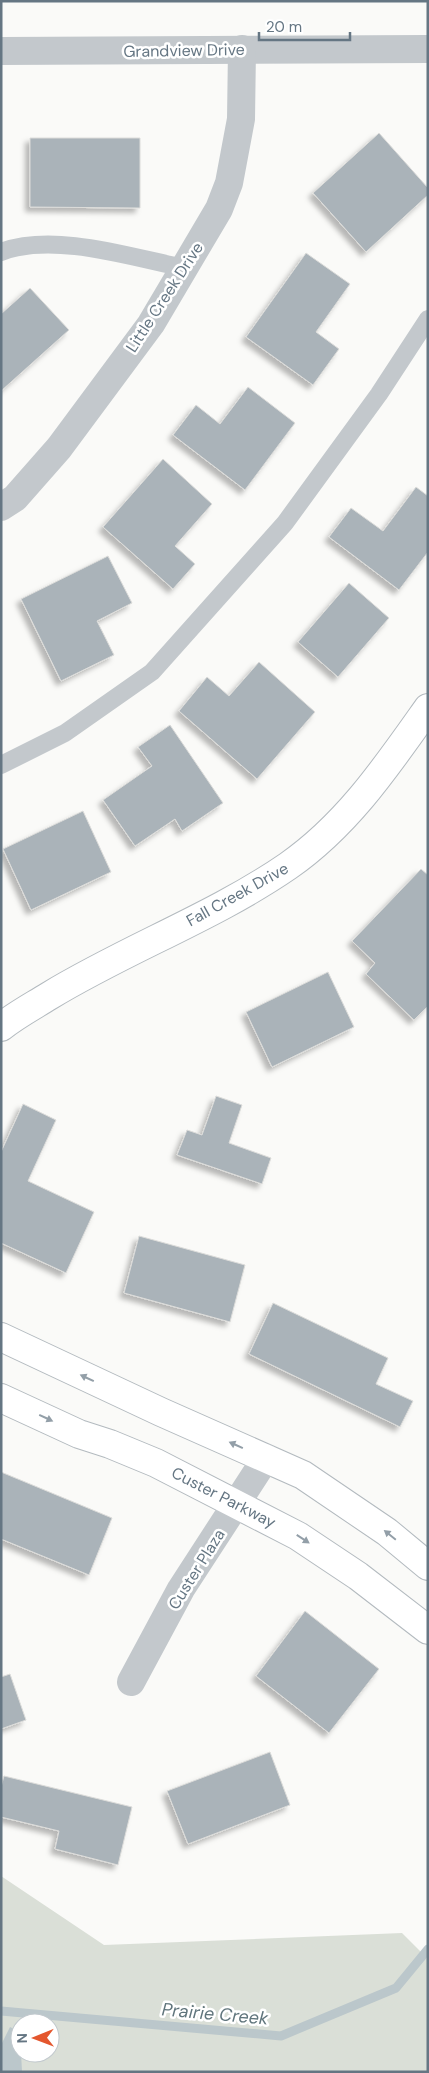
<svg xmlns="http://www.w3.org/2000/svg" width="429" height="2073" viewBox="0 0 429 2073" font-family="'DM Sans',sans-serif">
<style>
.green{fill:#dadfd7;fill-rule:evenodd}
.water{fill:#bbc7cb}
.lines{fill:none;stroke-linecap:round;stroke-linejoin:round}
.stream{stroke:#bbc7cb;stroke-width:9}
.building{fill:#aab3b9;stroke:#dcdcda;filter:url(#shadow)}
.secondary-casing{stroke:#b3babf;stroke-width:30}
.lane{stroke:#c3c8cc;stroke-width:18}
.street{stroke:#c3c8cc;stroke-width:28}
.secondary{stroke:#fff;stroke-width:28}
.oneway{fill:#939fa8}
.labels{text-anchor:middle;stroke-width:5;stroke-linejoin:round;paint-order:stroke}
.street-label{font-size:16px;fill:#657683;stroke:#fff}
.water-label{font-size:18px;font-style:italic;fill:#60757c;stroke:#fff}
</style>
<defs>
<filter id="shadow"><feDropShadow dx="-4.5" dy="4.5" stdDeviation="2.5" flood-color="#0004"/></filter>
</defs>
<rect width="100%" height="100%" fill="#fafaf8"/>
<path class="green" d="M1,1876L104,1945L402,1933L428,1959V2072H1ZM20,2023H50V2053H20Z"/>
<path class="water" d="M10,2027L20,2032L22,2072H1L2,2043Z"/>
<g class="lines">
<path class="stream" d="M1,2011L281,2036L396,1988L428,1949"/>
</g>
<g class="building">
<path d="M379,133L428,188V195L366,252L313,193Z"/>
<path d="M30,138H140V208L30,207Z"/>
<path d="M306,253L350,284L316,332L339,349L313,385L246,337Z"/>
<path d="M30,288L69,330L1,391V314Z"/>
<path d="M248,387L295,423L245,490L173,435L196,405L220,424Z"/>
<path d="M163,459L212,504L175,546L195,564L173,589L103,527Z"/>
<path d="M416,487L428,496V552L399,590L329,537L351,508L383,531Z"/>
<path d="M108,556L132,603L97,621L114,655L61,681L21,599Z"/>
<path d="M349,583L389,618L338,677L298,642Z"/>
<path d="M259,662L315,712L257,779L179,711L207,677L229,696Z"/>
<path d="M170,725L223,803L182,831L175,819L135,846L103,800L152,766L138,747Z"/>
<path d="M83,811L111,872L31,910L3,849Z"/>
<path d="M421,869L428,875V1006L414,1020L366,974L375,963L352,941Z"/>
<path d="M328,972L354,1027L272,1067L246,1012Z"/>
<path d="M216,1096L242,1105L229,1143L271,1158L262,1184L177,1155L187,1130L202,1135Z"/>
<path d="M23,1104L56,1120L28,1181L94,1212L66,1273L1,1243V1152Z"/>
<path d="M139,1236L245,1265L230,1322L124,1293Z"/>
<path d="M273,1303L388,1358L376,1384L413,1401L400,1427L249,1354Z"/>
<path d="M1,1472L112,1518L89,1575L1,1539Z"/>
<path d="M305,1611L379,1669L329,1733L256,1676Z"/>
<path d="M10,1674L26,1720L1,1729V1677Z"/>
<path d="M270,1752L290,1805L188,1844L167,1791Z"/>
<path d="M4,1776L132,1807L118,1865L55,1849L59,1831L1,1817V1787Z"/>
</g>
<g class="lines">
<defs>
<g id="secondary">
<path d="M1,1027C16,1015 33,1006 49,996C126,949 214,917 288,866C347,825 387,766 428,708"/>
<path d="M1,1337L161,1412L303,1475L387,1532L428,1566"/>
<path d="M1,1398L79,1434L110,1444L156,1463L298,1536L358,1576L428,1630"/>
</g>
</defs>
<use href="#secondary" class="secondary-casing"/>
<g class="lane">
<path d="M1,252C53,232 131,257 184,268"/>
<path d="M1,765L65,733L152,672L285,523L379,394L428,319"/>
</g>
<g class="street">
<path d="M1,51L428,49"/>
<path d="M1,507L15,498L59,448L151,324L219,209L229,183L241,119L242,49"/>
<path d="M131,1682L181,1589L266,1458"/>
</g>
<use href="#secondary" class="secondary"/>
</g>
<defs><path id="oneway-solid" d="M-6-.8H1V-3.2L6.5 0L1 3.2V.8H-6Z" transform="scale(1.25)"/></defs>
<g class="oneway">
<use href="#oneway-solid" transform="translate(87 1378) rotate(-155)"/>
<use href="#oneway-solid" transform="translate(46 1418) rotate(25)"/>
<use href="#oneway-solid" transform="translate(236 1445) rotate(-156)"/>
<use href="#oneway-solid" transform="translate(390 1535) rotate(-141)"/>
<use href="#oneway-solid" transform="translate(303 1539) rotate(33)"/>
</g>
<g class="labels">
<g class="street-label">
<text transform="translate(184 50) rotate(-1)" y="6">Grandview Drive</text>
<text transform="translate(164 297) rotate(-57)" y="6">Little Creek Drive</text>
<text transform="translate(237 894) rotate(-29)" y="6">Fall Creek Drive</text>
<text transform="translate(224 1497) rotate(27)" y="6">Custer Parkway</text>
<text transform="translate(196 1569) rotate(-58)" y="6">Custer Plaza</text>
</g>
<g class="water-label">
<text transform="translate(215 2014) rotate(5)" y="6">Prairie Creek</text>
</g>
</g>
<rect width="429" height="2073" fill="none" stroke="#657683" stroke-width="5"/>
<g transform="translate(35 2038) rotate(269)"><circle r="24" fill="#ffffff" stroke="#c1c8cd"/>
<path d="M0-4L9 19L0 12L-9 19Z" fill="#e4572e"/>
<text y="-8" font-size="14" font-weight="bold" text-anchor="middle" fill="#657683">N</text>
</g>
<path d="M259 32v8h91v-8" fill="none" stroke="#657683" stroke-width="2.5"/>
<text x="266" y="32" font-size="15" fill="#657683" stroke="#ffffff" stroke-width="4" paint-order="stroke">20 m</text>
</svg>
